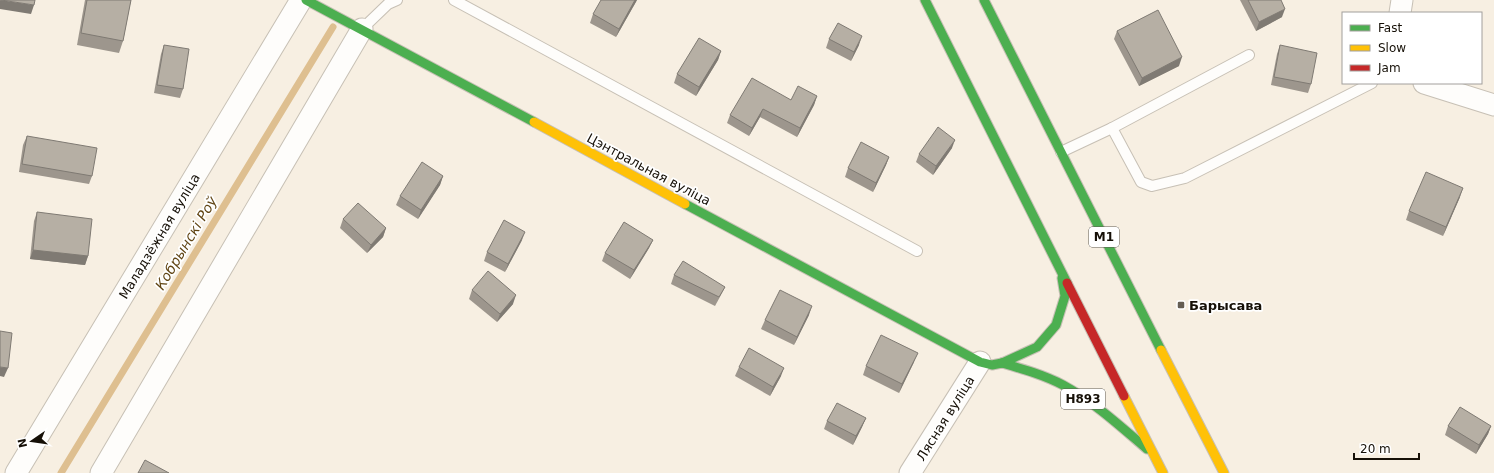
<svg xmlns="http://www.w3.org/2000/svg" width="1494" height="473" viewBox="0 0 1494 473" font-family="'DejaVu Sans',sans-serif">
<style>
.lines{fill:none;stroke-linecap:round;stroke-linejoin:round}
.stream{stroke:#debf90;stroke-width:7}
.lane-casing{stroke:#c7c0b5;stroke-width:12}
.street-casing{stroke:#c7c0b5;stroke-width:23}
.fast-casing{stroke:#c7c0b5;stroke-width:11}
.slow-casing{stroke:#c7c0b5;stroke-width:11}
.jam-casing{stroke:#c7c0b5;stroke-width:11}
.lane{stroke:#fefdfb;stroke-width:10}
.street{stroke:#fefdfb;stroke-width:21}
.fast{stroke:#4caf50;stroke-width:9}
.slow{stroke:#ffc107;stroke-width:9}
.jam{stroke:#c62828;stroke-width:9}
.wall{fill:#9d968d}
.shaded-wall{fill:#7f7a73}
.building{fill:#b6afa4;stroke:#7f7a73}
.poi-dot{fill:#655e54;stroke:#fff;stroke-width:1.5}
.labels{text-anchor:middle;stroke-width:3.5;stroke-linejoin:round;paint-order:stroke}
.shield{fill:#fff;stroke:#5c5851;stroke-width:1}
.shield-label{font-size:12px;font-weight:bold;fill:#161007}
.street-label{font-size:13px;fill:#161007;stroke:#fff}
.poi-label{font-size:13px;font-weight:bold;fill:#161007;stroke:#fff;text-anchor:start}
.water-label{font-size:14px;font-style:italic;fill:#614514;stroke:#fff}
</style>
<rect width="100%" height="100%" fill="#f7efe2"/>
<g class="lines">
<path class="stream" d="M61,473L333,27"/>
<defs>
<g id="lane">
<path d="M454,0L917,251"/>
<path d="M362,29L388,4L397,0"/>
<path d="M1249,55L1112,128L1141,182L1152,186L1185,178L1372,83"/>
<path d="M1061,152L1112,128"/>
</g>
<g id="street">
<path d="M1400,13L1402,0"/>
<path d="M1424,83L1494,105"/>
<path d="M16,473L301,0"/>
<path d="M101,473L362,29"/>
<path d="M910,473L980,362"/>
</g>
<g id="fast">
<path d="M306,0L534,122"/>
<path d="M925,0L1067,283"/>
<path d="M984,0L1161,350"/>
<path d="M685,204L980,362L992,365L1002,363"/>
<path d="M1002,363C1023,369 1044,375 1063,385C1094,402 1120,426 1147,449"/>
<path d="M1002,363L1037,347L1056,325L1065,296L1062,278"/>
</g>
<g id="slow">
<path d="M534,122L685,204"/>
<path d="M1161,350L1224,473"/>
<path d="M1124,396L1163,473"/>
</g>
<path id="jam" d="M1067,283L1124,396"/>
</defs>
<use href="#lane" class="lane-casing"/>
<use href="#street" class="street-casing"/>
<use href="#fast" class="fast-casing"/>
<use href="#slow" class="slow-casing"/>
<use href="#jam" class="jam-casing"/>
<use href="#lane" class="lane"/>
<use href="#street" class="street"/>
<use href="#fast" class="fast"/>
<use href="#slow" class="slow"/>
<use href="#jam" class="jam"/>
</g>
<g class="wall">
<path d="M85,0H131L123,41L119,53L77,45Z"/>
<path d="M637,0L616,37L590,23L593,14Z"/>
<path d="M1240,0H1281L1282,17L1256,31Z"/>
<path d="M1117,31L1179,66L1139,86L1114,39Z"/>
<path d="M829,39L859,45L851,61L826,48Z"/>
<path d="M164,45L183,89L180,98L154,93L161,54Z"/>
<path d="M1280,45L1311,84L1308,93L1271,85L1277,54Z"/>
<path d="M721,51L718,60L696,96L674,83L677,74Z"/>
<path d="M817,96L814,105L797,137L760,117L749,136L727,123L730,115L791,100Z"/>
<path d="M27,136L92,176L89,184L19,172L23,145Z"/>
<path d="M952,148L933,175L916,162L919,154Z"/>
<path d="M889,157L886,165L873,192L845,177L848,168Z"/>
<path d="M443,176L440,185L418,219L396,205L400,196Z"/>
<path d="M1460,197L1443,236L1406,220L1409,211Z"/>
<path d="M37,212L88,256L85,265L30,259L34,221Z"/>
<path d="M343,219L386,228L383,237L367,253L340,228Z"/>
<path d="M522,240L505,272L484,261L487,252Z"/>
<path d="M653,240L649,248L630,279L602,261L605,253Z"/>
<path d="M674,275L725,287L721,295L715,306L671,284Z"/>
<path d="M472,290L513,304L497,322L469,299Z"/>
<path d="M809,315L794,345L761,329L765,320Z"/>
<path d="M914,362L899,393L863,375L866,366Z"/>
<path d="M739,367L781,376L770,396L735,376Z"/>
<path d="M866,418L862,427L853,445L824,429L827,421Z"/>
<path d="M1448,426H1491L1488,434L1476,454L1445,435Z"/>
</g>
<g class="shaded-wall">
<path d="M0,0L34,5L31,14L0,9Z"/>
<path d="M635,0H637L616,37L619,29Z"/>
<path d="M1285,9L1282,17L1256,31L1259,22Z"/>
<path d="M862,36L859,45L851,61L854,52Z"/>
<path d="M721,51L718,60L696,96L699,87Z"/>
<path d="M1182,57L1179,66L1139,86L1142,78Z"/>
<path d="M817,96L814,105L797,137L800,128Z"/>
<path d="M763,109L760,117L749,136L752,128Z"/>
<path d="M955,140L952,148L933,175L936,166Z"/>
<path d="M889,157L886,165L873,192L876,183Z"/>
<path d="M443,176L440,185L418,219L421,210Z"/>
<path d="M1463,188L1460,197L1443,236L1446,227Z"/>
<path d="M386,228L383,237L367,253L371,245Z"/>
<path d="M525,232L522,240L505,272L508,264Z"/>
<path d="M653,240L649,248L630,279L634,270Z"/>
<path d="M33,250L88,256L85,265L30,259Z"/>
<path d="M516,295L513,304L497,322L500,314Z"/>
<path d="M812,306L809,315L794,345L797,337Z"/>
<path d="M918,353L914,362L899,393L902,384Z"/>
<path d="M0,367L8,368L4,377L0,376Z"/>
<path d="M784,368L781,376L770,396L773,387Z"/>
<path d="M866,418L862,427L853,445L856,436Z"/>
<path d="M1491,426L1488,434L1476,454L1479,445Z"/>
</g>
<g class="building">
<path d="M1,0H35L34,5Z"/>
<path d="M87,0H131L123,41L81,33Z"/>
<path d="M601,0H635L619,29L593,14Z"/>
<path d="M1248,0H1281L1285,9L1259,22Z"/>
<path d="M1158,10L1182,57L1142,78L1117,31Z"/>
<path d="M838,23L862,36L854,52L829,39Z"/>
<path d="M699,38L721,51L699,87L677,74Z"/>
<path d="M164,45L189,49L183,89L157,85Z"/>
<path d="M1280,45L1317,53L1311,84L1274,77Z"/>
<path d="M752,78L791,100L798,86L817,96L800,128L763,109L752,128L730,115Z"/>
<path d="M938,127L955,140L936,166L919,154Z"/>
<path d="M27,136L97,148L92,176L22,164Z"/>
<path d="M861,142L889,157L876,183L848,168Z"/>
<path d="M422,162L443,176L421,210L400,196Z"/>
<path d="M1426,172L1463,188L1446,227L1409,211Z"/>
<path d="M358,203L386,228L371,245L343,219Z"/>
<path d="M37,212L92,219L88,256L33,250Z"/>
<path d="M504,220L525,232L508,264L487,252Z"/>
<path d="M624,222L653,240L634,270L605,253Z"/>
<path d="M683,261L725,287L719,297L674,275Z"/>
<path d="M488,271L516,295L500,314L472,290Z"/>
<path d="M780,290L812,306L797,337L765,320Z"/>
<path d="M0,331L12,333L8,368L0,367Z"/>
<path d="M881,335L918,353L902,384L866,366Z"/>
<path d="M749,348L784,368L773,387L739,367Z"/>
<path d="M837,403L866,418L856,436L827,421Z"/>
<path d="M1460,407L1491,426L1479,445L1448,426Z"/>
<path d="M145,460L169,473H138Z"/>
</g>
<rect class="poi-dot" x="1177" y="301" width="8" height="8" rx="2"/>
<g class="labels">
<g class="shield">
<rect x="1089" y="227" width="30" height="20" rx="3"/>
<rect x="1061" y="389" width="44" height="20" rx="3"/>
</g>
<g class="shield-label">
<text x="1104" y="241">М1</text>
<text x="1083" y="403">Н893</text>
</g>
<g class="street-label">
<text transform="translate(649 169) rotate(28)" y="5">Цэнтральная вуліца</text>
<text transform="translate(159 236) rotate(-59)" y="5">Маладзёжная вуліца</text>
<text transform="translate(945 418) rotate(-58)" y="5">Лясная вуліца</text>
</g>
<g class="poi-label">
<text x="1189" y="310">Барысава</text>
</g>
<g class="water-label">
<text transform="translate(186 243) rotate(-59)" y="5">Кобрынскі Роў</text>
</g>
</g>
<rect x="1342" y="12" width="140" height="72" fill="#ffffff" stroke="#a29f9c"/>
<rect x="1350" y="25" width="20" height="6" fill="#4caf50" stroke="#a29f9c"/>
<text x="1378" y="32" font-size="12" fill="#161007">Fast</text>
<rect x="1350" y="45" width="20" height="6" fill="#ffc107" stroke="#a29f9c"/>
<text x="1378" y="52" font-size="12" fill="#161007">Slow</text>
<rect x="1350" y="65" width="20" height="6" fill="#c62828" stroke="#a29f9c"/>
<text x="1378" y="72" font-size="12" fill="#161007">Jam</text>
<g transform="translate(32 441) rotate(257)" stroke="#ffffff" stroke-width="3" paint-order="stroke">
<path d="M0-3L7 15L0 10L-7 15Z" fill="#161007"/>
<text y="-6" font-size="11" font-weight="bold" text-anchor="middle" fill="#161007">N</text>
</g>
<path d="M1354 453v6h65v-6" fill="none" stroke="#161007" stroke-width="2"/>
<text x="1360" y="453" font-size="12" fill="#161007" stroke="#ffffff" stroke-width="3" paint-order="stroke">20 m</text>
</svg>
